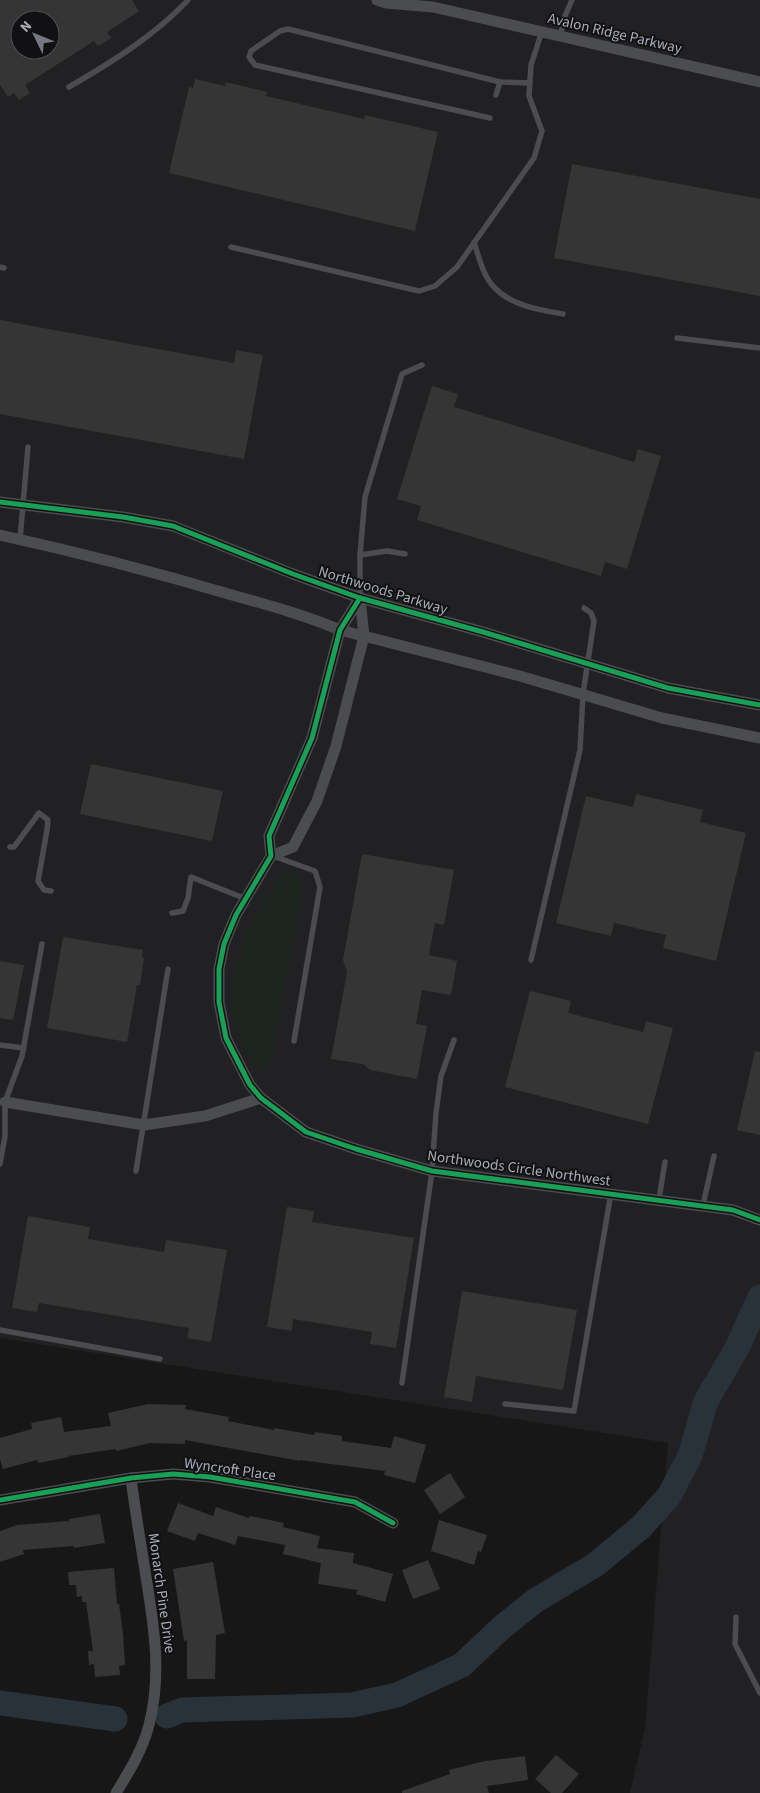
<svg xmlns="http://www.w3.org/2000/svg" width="760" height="1793" viewBox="0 0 760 1793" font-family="'Source Sans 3',sans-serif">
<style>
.built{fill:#212123;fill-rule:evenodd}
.green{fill:#1d241e}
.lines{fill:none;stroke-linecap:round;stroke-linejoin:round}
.river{stroke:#2a3239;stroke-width:25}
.building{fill:#353536;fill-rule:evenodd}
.lane{stroke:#4b4c50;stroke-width:5.5}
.street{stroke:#4b4c50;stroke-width:11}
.cycleway-casing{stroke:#111113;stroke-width:8}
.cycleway{stroke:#1a9f57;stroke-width:5}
.labels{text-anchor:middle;stroke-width:4;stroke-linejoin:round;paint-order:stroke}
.street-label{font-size:15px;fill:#a8adb8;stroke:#111113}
</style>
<rect width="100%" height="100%" fill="#171717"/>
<path class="built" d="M0,0H760V1793H630L645,1728L668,1443L0,1338ZM20,20H50V50H20Z"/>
<path class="green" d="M290,871L298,874L303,885L272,1060L267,1070L258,1069L244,1052L233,1019L232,980L251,921L283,873Z"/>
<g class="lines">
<g class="river">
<path d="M0,1703L115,1719"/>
<path d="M167,1716L182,1710L352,1705L397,1695L462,1665L501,1628L536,1600L595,1565L641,1527L669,1496L690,1456L706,1401L737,1348L760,1297"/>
</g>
</g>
<g class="building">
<path d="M0,0H132L139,11L107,32L111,38L98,46L94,41L25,85L30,93L19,100L14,93L8,97L0,85ZM20,20H50V50H20Z"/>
<path d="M195,79L225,86L226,82L267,92L266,96L364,119L365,115L438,132L415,231L169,173L189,87L193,88Z"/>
<path d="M572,164L760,199V296L554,258Z"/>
<path d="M0,320L234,363L236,350L263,355L244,459L0,414Z"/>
<path d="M432,386L458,394L454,407L634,462L638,449L661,456L627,569L605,562L601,576L417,520L421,506L397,499Z"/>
<path d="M91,764L223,791L212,841L80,814Z"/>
<path d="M636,794L703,810L700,822L746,833L716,961L663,948L666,935L614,923L611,936L556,923L586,796L633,807Z"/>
<path d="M362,854L454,870L444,925L435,923L429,955L457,961L451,995L422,990L416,1024L427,1026L417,1079L370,1070L363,1064L331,1059L347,972L343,960Z"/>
<path d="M63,937L143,950L142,958H144L140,985H137L127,1042L47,1028Z"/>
<path d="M0,961L24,965L13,1020L0,1018Z"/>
<path d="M530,991L571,1001L568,1013L643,1032L646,1021L673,1028L648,1124L505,1087Z"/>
<path d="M755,1051L760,1052V1135L737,1130Z"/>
<path d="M287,1207L314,1211L312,1222L414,1238L396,1348L370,1344L372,1332L293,1319L292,1331L267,1327Z"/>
<path d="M28,1216L90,1227L88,1239L164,1252L166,1240L227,1250L211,1342L187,1338L189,1328L39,1303L37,1312L12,1308Z"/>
<path d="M462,1291L577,1310L563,1390L476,1376L472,1402L444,1397Z"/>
<path d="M148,1404L186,1405L185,1409L229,1417L228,1421L274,1430V1428L314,1435L315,1432L342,1436V1441L391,1448L394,1436L426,1445L415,1483L384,1475L385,1471L300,1460V1461L185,1440V1444L150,1443L116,1451V1449L68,1456L69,1457L38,1463L37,1460L3,1469L0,1459V1438L32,1429L31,1423L61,1417L64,1432L111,1426L108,1413Z"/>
<path d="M450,1473L465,1497L440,1514L424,1490Z"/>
<path d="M178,1503L213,1516L216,1507L249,1518L250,1516L284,1523L283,1527L320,1536L317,1548L354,1553L353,1563L393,1574L385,1602L356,1594L357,1590L318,1584L321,1563L283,1554L285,1545L238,1536L235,1545L198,1533L195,1541L167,1531Z"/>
<path d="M100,1514L105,1543L74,1548L73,1546L23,1550L24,1554L0,1562V1531L17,1525L69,1521V1519Z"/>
<path d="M439,1520L487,1535L481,1552L478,1551L474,1565L431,1551Z"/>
<path d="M428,1560L440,1589L413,1599L402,1570Z"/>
<path d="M213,1562L225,1633L216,1635L215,1679H187V1640L184,1641L173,1569Z"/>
<path d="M114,1568L117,1604H119L123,1633L125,1665L119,1666L120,1675L95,1677L94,1664L89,1665L88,1651H93L86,1602H82V1596L77,1597L76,1585H69L68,1572Z"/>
<path d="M556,1755L579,1774L562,1793H551L535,1779Z"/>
<path d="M525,1756L528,1780L487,1786L489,1793H402V1791L450,1774L449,1770L485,1761Z"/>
</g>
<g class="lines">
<g class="lane">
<path d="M560,36L565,16L572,0"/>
<path d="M69,87C112,62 154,36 188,0"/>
<path d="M496,95L500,82"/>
<path d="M490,118L255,65L249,57L251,51L280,31L288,29L500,82L530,83"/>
<path d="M474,242C479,257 483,277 495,288C512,306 540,310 563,314"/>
<path d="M231,247L419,291L435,286L457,267L534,158L542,131L529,96L531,65L542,31"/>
<path d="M0,267L4,268"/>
<path d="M677,338L760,348"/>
<path d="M20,539L28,447"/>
<path d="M360,555L387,551L405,554"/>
<path d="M360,598V555L365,497L402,374L422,365"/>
<path d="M10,847H14L39,813L48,820L47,830L38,881L44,890L51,891"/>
<path d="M273,856L315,871L320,887L294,1041"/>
<path d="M172,913L183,911L188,898L191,877L246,899"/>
<path d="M531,960L580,750L583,694L594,621L591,613L584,608"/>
<path d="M0,1045L24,1048"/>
<path d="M0,1164L5,1136V1102L22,1056L42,944"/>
<path d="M136,1171L168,969"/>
<path d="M659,1199L665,1162"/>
<path d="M703,1205L714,1156"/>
<path d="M0,1330L160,1359"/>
<path d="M402,1383L432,1171L436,1113L441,1076L454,1040"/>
<path d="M505,1404L574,1411L611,1193"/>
<path d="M736,1617L735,1644L760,1693"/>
</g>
<g class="street">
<path d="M377,0L386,3L433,7L760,82"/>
<path d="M0,502L123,517L173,526L293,574L360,598L483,632L668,688L760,705"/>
<path d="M0,535C78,552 155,572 232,595C268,605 305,615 340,630L520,676L662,718L760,738"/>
<path d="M360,598L340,630L312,738L269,836L271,856L236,915L224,944L219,969V1002L226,1038L250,1085L261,1098L306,1132L356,1149L432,1171L733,1210L760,1220"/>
<path d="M271,856L293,847L317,801L336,746L364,636L360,598"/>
<path d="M5,1102L144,1125L205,1116L261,1098"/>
<path d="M0,1500L131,1478L173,1474L210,1477L355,1502L393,1523"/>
<path d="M116,1793C129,1772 143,1749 149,1725C162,1675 154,1626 146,1577C141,1544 135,1511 131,1478"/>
</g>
<defs>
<g id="cycleway">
<path d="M0,502L123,517L173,526L293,574L360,598L483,632L668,688L760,705"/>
<path d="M360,598L340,630L312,738L269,836L271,856L236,915L224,944L219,969V1002L226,1038L250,1085L261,1098L306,1132L356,1149L432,1171L733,1210L760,1220"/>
<path d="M0,1500L131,1478L173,1474L210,1477L355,1502L393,1523"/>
</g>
</defs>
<use href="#cycleway" class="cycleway-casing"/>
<use href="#cycleway" class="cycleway"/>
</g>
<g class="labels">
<g class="street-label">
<text transform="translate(615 33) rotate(13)" y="5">Avalon Ridge Parkway</text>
<text transform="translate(383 590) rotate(17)" y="5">Northwoods Parkway</text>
<text transform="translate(519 1168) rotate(8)" y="5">Northwoods Circle Northwest</text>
<text transform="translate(230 1469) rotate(8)" y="5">Wyncroft Place</text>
<text transform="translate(162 1593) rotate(82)" y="5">Monarch Pine Drive</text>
</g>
</g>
<g transform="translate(35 35) rotate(313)"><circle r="24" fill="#111113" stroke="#4d4f55"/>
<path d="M0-4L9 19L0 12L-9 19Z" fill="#757880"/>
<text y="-8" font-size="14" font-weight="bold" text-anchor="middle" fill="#a8adb8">N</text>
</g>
</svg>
